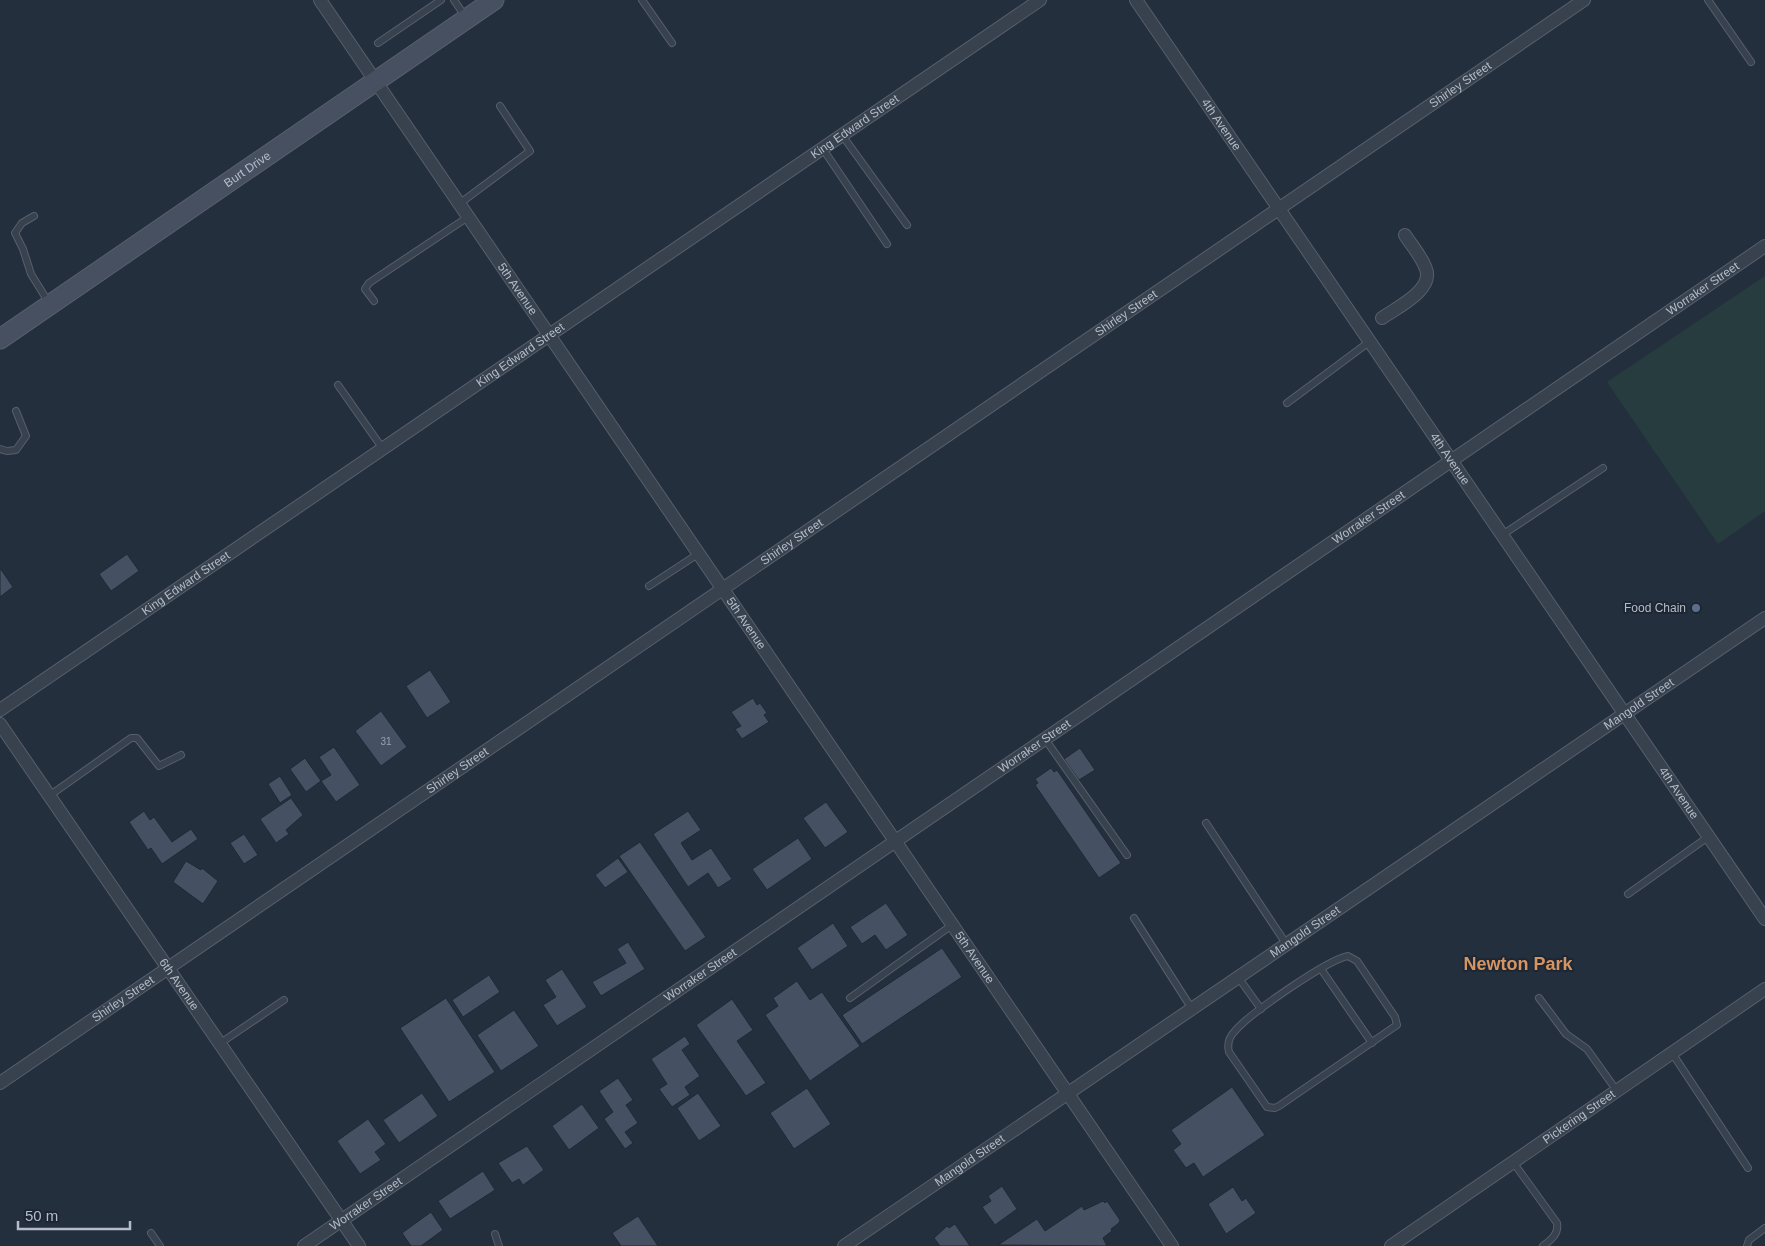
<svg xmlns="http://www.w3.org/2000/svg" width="1765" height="1246" viewBox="0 0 1765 1246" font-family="Arial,sans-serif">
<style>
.green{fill:#263c3f}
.building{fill:#455162;stroke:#1f2835}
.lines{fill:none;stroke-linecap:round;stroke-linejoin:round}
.lane-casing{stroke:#565f6c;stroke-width:8}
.street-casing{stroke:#565f6c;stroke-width:14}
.secondary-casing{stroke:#565f6c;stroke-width:21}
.lane{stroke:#38414e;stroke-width:6}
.street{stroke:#38414e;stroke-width:12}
.secondary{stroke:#465061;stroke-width:19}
.service-dot{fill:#5c6f8a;stroke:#1d2633;stroke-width:2}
.labels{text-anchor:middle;stroke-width:4;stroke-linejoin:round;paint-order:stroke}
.number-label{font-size:10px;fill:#98a1af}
.street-label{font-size:12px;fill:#b4bcc9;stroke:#1d2633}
.poi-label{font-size:12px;fill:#b4bcc9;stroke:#1d2633;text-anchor:end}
.district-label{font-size:18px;font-weight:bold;fill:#d59563;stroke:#1d2633}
</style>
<rect width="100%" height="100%" fill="#242f3e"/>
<path class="green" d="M1765,276V511L1718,544L1607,382Z"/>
<g class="building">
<path d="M127,554L139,571L111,591L99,574Z"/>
<path d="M0,568L13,587L0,597Z"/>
<path d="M430,670L451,702L427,718L406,686Z"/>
<path d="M753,698L757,705L760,703L767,713L764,715L769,722L742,739L735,729L741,726L731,712Z"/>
<path d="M381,711L407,747L381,766L355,731Z"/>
<path d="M334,747L360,785L336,802L321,781L331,775L319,757Z"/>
<path d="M1080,748L1095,770L1079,780L1064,759Z"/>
<path d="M305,758L321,781L306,792L290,769Z"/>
<path d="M1051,768L1054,772L1057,770L1121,863L1099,878L1035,785L1038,783L1035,779Z"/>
<path d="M280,776L292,795L280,803L268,784Z"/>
<path d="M291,798L303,815L286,830L289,834L276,843L260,819Z"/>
<path d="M826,802L848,832L825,848L803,818Z"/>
<path d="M144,811L150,820L154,817L172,842L191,829L198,839L162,864L151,848L148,850L129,822Z"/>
<path d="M688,811L701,830L681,843L692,860L711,848L732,879L718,888L708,873L688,887L653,834Z"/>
<path d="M244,834L258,855L244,864L230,843Z"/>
<path d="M798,838L812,859L767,890L752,869Z"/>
<path d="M640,842L706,937L685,951L619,856Z"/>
<path d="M618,858L628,872L605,888L595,875Z"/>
<path d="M186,861L201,870L202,868L218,881L203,904L173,882Z"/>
<path d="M886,903L908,935L886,950L875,935L862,944L850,927Z"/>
<path d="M833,923L848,946L812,970L797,948Z"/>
<path d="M628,942L645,969L601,996L592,982L626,963L617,949Z"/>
<path d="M942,948L962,977L862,1044L842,1015Z"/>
<path d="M562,969L587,1007L557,1026L543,1005L556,997L545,980Z"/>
<path d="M489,975L500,992L463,1017L452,1000Z"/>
<path d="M797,981L810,1000L822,992L860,1046L810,1081L765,1015L778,1006L773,998Z"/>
<path d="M446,998L495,1072L449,1102L400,1028Z"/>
<path d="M732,999L753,1030L737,1041L766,1083L746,1096L696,1025Z"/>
<path d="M514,1010L539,1046L501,1071L477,1035Z"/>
<path d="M685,1036L690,1044L682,1050L700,1076L685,1087L690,1095L672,1107L659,1089L667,1084L651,1059Z"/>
<path d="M618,1078L633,1100L626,1105L638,1123L625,1132L633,1143L625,1149L604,1119L613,1112L599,1091Z"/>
<path d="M1232,1087L1265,1135L1203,1177L1194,1163L1186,1168L1173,1150L1181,1144L1171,1130Z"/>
<path d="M807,1088L831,1124L794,1149L770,1113Z"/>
<path d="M422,1093L438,1116L399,1143L383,1120Z"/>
<path d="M698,1093L721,1126L699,1141L677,1108Z"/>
<path d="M582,1104L599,1128L569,1150L552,1126Z"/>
<path d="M368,1119L386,1144L375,1152L381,1160L360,1174L337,1141Z"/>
<path d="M527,1146L544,1170L523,1185L519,1179L512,1183L498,1163Z"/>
<path d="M483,1171L495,1190L450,1219L438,1201Z"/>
<path d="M1002,1186L1017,1209L995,1225L982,1207L991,1201L988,1196Z"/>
<path d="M1233,1187L1242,1201L1246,1198L1256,1213L1226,1234L1208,1204Z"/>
<path d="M1103,1201L1105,1203L1107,1201L1120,1220L1119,1223L1111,1229L1112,1231L1103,1238L1107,1246L998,1245L1037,1219L1045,1231L1082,1206L1084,1210Z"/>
<path d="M431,1212L443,1230L421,1246H411L402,1233Z"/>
<path d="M638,1216L658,1246H621L612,1233Z"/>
<path d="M955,1224L970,1246H940L934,1238L947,1226L949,1228Z"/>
</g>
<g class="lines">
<defs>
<g id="lane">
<path d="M454,0L466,18"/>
<path d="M642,0L672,43"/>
<path d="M1708,0L1751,62"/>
<path d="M378,43L441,0"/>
<path d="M842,135L907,225"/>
<path d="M823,149L887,244"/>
<path d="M459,204L530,151L500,106"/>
<path d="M34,216L22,223L15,233L23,249L31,274L49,303"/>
<path d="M374,301L365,289L369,283L468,217"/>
<path d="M338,385L383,449"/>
<path d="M1287,403L1369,342"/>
<path d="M0,449L7,451L16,450L26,436L16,411"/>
<path d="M1502,535L1603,468"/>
<path d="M649,586L698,554"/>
<path d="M1045,739L1127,855"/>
<path d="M49,796L131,738H137L159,766L181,755"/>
<path d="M1206,823L1287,945"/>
<path d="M1628,894L1708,837"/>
<path d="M1134,918L1192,1009"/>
<path d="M1348,956L1357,961L1395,1017L1397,1025L1279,1106L1275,1108L1267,1107L1229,1052C1227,1044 1229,1037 1235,1031C1249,1014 1327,960 1348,956Z"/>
<path d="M1321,969L1372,1043"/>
<path d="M1238,977L1261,1009"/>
<path d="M850,998L952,925"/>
<path d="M1539,998L1566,1034L1587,1049L1617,1091"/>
<path d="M219,1044L284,1000"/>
<path d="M1672,1053L1748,1168"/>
<path d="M1513,1162L1557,1223C1559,1234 1551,1240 1543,1246"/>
<path d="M151,1233L160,1246"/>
<path d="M495,1234L499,1246"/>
<path d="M1747,1246L1749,1240L1765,1228"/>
</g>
<g id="street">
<path id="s1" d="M320,0L1172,1246"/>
<path id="s2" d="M1136,0L1765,919"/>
<path d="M1382,318C1396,308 1434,290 1426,269C1422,257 1412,246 1405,235"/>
<path id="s3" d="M0,710L1040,0"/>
<path id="s4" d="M0,724L359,1246"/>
<path id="s5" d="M0,1083L1584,0"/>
<path id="s6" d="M304,1246L1765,246"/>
<path id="s7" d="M844,1246L1765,618"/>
<path id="s8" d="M1391,1246L1765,989"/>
</g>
<g id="secondary">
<path id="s9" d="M0,339L494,0"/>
</g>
</defs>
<use href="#lane" class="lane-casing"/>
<use href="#street" class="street-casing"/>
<use href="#secondary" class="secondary-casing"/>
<use href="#lane" class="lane"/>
<use href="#street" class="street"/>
<use href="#secondary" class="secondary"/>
</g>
<circle class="service-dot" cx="1696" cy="608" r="5"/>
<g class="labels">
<g class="number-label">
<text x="386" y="745">31</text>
</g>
<g class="street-label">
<text dy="4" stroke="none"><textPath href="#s5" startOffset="1769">Shirley Street</textPath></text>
<text dy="4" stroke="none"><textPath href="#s2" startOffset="151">4th Avenue</textPath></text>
<text dy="4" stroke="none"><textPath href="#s3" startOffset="1035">King Edward Street</textPath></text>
<text dy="4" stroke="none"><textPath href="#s9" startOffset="300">Burt Drive</textPath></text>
<text dy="4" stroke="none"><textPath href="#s6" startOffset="1695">Worraker Street</textPath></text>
<text dy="4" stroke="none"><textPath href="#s1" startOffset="350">5th Avenue</textPath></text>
<text dy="4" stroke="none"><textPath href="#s5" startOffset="1364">Shirley Street</textPath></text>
<text dy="4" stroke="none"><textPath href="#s3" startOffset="630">King Edward Street</textPath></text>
<text dy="4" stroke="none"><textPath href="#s2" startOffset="556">4th Avenue</textPath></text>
<text dy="4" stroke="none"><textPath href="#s6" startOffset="1290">Worraker Street</textPath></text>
<text dy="4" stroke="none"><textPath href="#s5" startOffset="959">Shirley Street</textPath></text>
<text dy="4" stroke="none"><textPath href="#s3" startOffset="225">King Edward Street</textPath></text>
<text dy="4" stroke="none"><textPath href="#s1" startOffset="755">5th Avenue</textPath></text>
<text dy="4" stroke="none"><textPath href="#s7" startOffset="962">Mangold Street</textPath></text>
<text dy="4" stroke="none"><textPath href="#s6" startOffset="885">Worraker Street</textPath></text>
<text dy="4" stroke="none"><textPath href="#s5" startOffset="554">Shirley Street</textPath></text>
<text dy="4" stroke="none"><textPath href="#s2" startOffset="961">4th Avenue</textPath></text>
<text dy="4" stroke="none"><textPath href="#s7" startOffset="558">Mangold Street</textPath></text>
<text dy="4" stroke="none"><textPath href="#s1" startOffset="1160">5th Avenue</textPath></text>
<text dy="4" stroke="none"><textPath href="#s6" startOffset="480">Worraker Street</textPath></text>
<text dy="4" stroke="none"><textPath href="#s4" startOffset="316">6th Avenue</textPath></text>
<text dy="4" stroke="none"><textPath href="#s5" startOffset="149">Shirley Street</textPath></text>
<text dy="4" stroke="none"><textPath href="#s8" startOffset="228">Pickering Street</textPath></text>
<text dy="4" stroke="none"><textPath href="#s7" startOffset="152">Mangold Street</textPath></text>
<text dy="4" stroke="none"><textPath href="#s6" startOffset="75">Worraker Street</textPath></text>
</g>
<g class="poi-label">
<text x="1686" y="612">Food Chain</text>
</g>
<g class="district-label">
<text x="1518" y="970">Newton Park</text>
</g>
</g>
<path d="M18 1221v8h112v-8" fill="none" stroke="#b4bcc9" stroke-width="2.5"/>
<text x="25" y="1221" font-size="15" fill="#b4bcc9" stroke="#1d2633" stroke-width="4" paint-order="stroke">50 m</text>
</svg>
